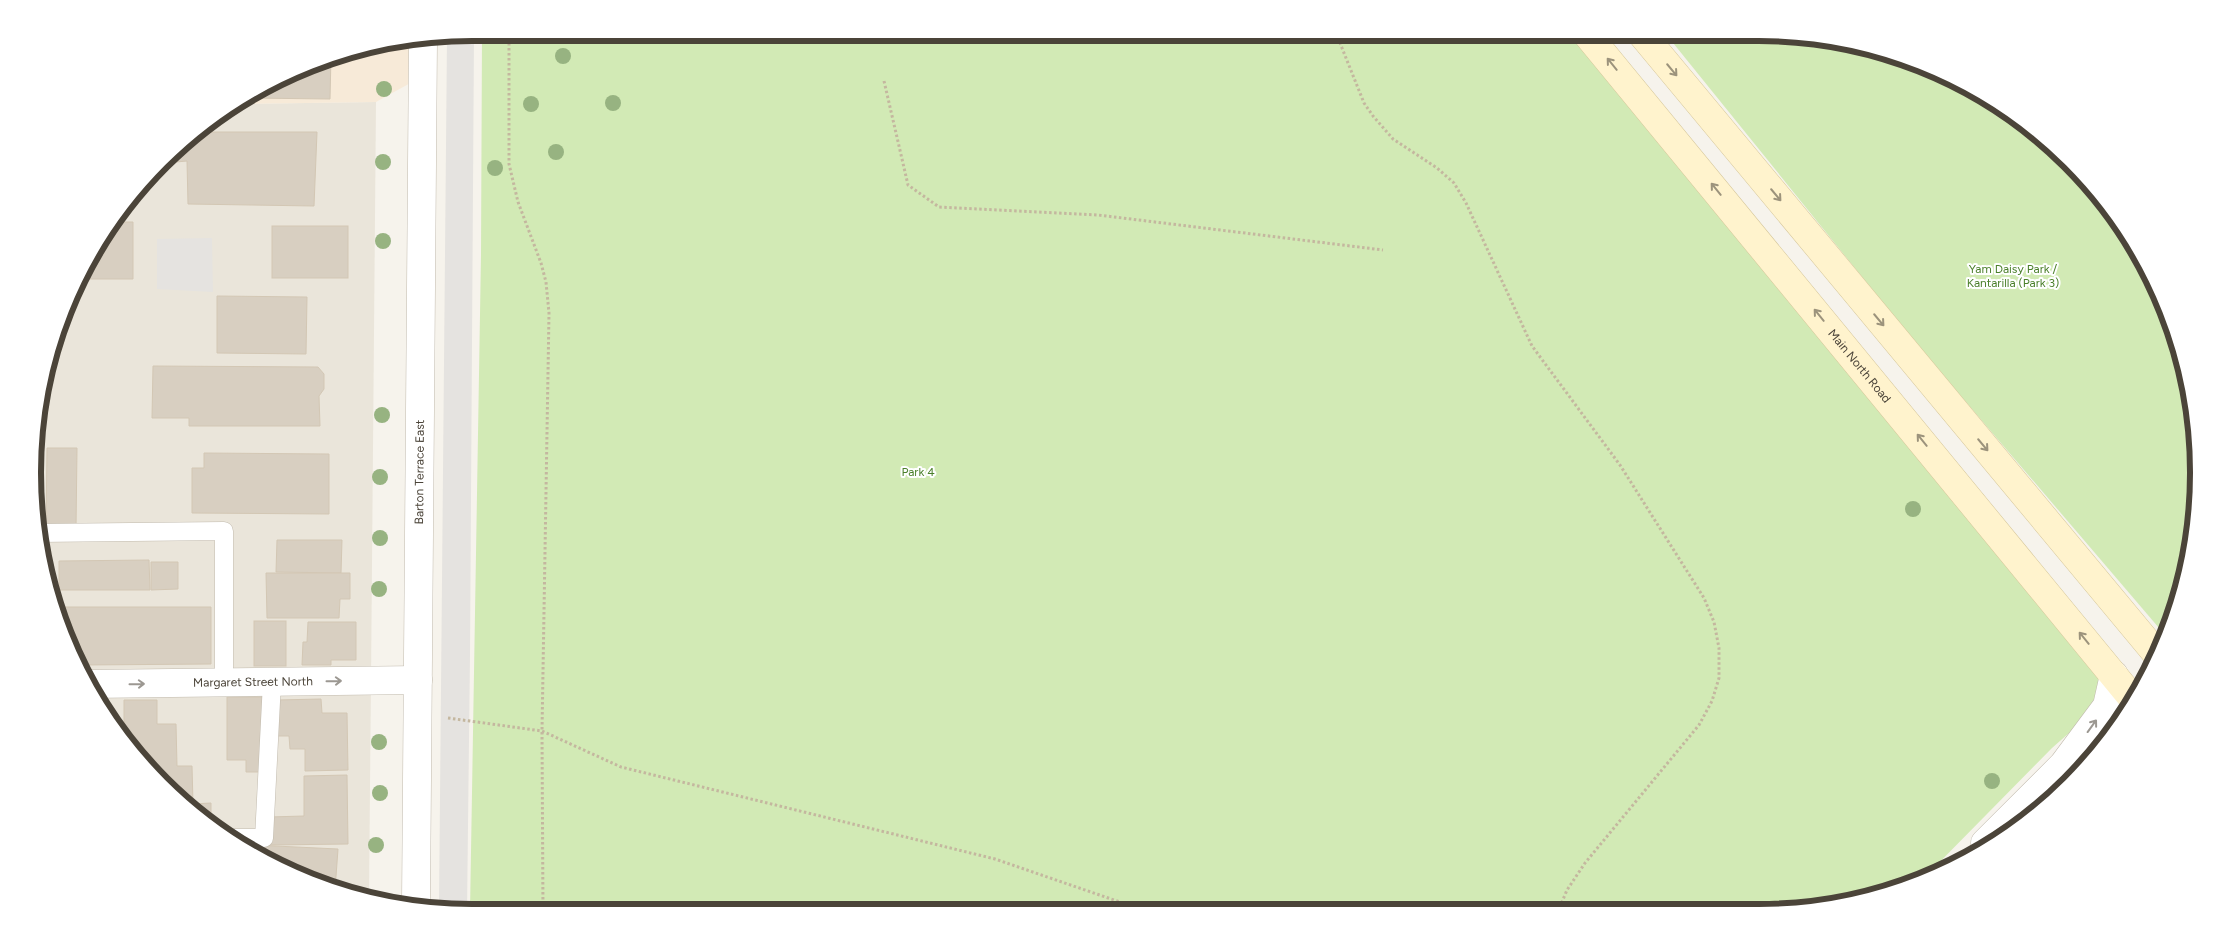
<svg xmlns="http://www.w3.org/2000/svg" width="2231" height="945" viewBox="0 0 2231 945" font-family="Figtree,sans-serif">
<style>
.residential{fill:#eae5da}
.commercial{fill:#f7ead8}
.green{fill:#d2eab5}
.parking{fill:#e5e3e0}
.building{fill:#d8cfc1;stroke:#d3c7b4}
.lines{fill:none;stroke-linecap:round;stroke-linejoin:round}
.service-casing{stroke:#c2bbae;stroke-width:19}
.minor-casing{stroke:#c2bbae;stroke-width:29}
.tertiary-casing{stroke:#c2bbae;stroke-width:29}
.secondary-casing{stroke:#d6c79b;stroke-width:29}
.path{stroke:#c4b79f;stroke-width:3;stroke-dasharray:2.5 2.5;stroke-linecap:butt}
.service{stroke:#fff;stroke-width:18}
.minor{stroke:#fff;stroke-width:28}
.tertiary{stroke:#fff;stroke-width:28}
.secondary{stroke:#fff3cd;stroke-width:28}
.tree{fill:#97b381}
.oneway{stroke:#9c937c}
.oneway2{stroke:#9c9892}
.labels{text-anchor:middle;stroke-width:4;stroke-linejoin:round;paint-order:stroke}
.park-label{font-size:12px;fill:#4a7f2a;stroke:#fff}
.street-label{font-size:12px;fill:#4b4439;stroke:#fff}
.rim{fill:none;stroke:#4b4439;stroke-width:6}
</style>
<rect width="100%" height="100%" fill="#f6f3ec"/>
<path class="residential" d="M376,102L371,680L369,895L331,889L253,854L183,803L91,692L41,558L33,472L41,387L92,252L183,142L235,104Z"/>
<path class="commercial" d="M423,41V76L376,102L235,104L253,91L331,56Z"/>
<g class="green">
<path d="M482,33H1579L2103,683L2102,704L2052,748L1922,880L1816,909L470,912L481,255Z"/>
<path d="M1665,33H1759L1900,56L1979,92L2049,142L2108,205L2153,278L2184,359L2198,444L2195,530L2175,614L2165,635L1913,340Z"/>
</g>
<g class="parking">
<path d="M474,33L470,654L467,912L439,907L447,37Z"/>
<path d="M212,238L213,292L157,289V239Z"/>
</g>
<g class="building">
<path d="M838,33H890V37L838,36Z"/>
<path d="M331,56L330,99L247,98V95L253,91Z"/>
<path d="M197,132H317L314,206L188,204L187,161L165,163L183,142Z"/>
<path d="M116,222H133V279H81L92,252Z"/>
<rect x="272" y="226" width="76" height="52"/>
<path d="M217,296L307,297L306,354L217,353Z"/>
<path d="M153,366L318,367L324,374V389L319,396L320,426H189V418H152Z"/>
<path d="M47,448H77L76,529L46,528Z"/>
<path d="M204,453L329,454V514L192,513V468H204Z"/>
<path d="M35,500H41V531H38Z"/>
<path d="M277,540H342L341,573L276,572Z"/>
<path d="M149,560L150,590H59V561Z"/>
<path d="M151,562H178V589L151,590Z"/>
<path d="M266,573H350V599H340L339,618H267Z"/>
<path d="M59,607H211V664L81,665Z"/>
<rect x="254" y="621" width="32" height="45"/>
<path d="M308,622H356V660H331V665H302L303,642H307Z"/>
<path d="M227,697H263V772H246V760H227Z"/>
<path d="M321,699L322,713H347L348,770L305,771V749H290L289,736H277V700Z"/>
<path d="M124,700H157V724H176L177,766H192L193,804L211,803V823L183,803L140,752V749L124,732Z"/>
<path d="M347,775L348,844L270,845L269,817L304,816V776Z"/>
<path d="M254,845L338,849L335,890L254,854Z"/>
</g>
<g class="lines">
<defs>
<g id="service">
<path d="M38,533L224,531V682"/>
<path d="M231,838H264L272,682"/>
</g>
<g id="minor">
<path id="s1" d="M88,684L418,680"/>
<path d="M1985,843L2063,765L2107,706L2114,675"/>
</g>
<g id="tertiary">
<path id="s2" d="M416,903L423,41"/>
</g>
<g id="secondary">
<path id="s3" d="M1586,33L2133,699"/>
<path d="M1641,33L2156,653"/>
</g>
</defs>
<use href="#service" class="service-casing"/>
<use href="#minor" class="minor-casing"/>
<use href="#tertiary" class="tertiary-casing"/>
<use href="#secondary" class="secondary-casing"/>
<g class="path">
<path d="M509,33V164L518,202L541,263L546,282L549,313L542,731L543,912"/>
<path d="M1336,33L1364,103L1373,116L1393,139L1437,168L1454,183L1466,203L1532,346L1620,465L1704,598L1714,622L1719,648V678L1712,701L1699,725L1585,863L1567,890L1559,909"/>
<path d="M884,81L908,185L939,207L1098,215L1383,250"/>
<path d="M448,718L542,731L621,767L995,859L1146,911"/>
</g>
<use href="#service" class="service"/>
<use href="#minor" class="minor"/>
<use href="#tertiary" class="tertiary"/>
<use href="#secondary" class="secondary"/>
</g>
<g class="tree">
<circle cx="563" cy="56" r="8"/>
<circle cx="384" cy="89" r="8"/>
<circle cx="613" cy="103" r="8"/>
<circle cx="531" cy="104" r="8"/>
<circle cx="556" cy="152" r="8"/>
<circle cx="383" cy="162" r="8"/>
<circle cx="495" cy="168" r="8"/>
<circle cx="383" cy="241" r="8"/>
<circle cx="382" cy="415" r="8"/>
<circle cx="380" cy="477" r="8"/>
<circle cx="1913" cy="509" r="8"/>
<circle cx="380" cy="538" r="8"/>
<circle cx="379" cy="589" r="8"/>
<circle cx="379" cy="742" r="8"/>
<circle cx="1992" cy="781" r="8"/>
<circle cx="380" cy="793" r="8"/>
<circle cx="376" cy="845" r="8"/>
</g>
<defs><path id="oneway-shaft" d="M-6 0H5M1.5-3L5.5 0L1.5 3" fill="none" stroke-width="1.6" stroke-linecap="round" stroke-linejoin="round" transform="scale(1.25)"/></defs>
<g class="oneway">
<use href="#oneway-shaft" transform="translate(1612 64) rotate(-129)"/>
<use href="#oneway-shaft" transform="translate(1672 70) rotate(50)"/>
<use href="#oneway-shaft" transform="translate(1716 189) rotate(-129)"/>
<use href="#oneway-shaft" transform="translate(1776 195) rotate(50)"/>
<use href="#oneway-shaft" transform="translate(1819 315) rotate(-129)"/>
<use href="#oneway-shaft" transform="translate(1879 320) rotate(50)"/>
<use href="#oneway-shaft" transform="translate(1922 440) rotate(-129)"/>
<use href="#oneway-shaft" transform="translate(1983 445) rotate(50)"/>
<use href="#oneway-shaft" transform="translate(2084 638) rotate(-129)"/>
</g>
<g class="oneway2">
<use href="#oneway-shaft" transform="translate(334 681) rotate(-1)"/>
<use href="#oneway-shaft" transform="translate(137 684) rotate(-1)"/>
<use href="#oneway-shaft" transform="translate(2092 726) rotate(-54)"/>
</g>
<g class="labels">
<g class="park-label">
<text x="2013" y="273">Yam Daisy Park /<tspan x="2013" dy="14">Kantarilla (Park 3)</tspan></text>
<text x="918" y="476">Park 4</text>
</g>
<g class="street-label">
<text dy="4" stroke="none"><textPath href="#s3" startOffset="431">Main North Road</textPath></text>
<text dy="4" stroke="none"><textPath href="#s2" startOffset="431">Barton Terrace East</textPath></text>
<text dy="4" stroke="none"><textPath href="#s1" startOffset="165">Margaret Street North</textPath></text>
</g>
</g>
<path d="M0 0H2231V945H0ZM472 41H1759A431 431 0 0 1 2190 472V473A431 431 0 0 1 1759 904H472A431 431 0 0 1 41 473V472A431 431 0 0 1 472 41Z" fill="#fff" fill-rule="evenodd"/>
<path class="rim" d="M472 41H1759A431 431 0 0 1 2190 472V473A431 431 0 0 1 1759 904H472A431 431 0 0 1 41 473V472A431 431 0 0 1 472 41Z"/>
</svg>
